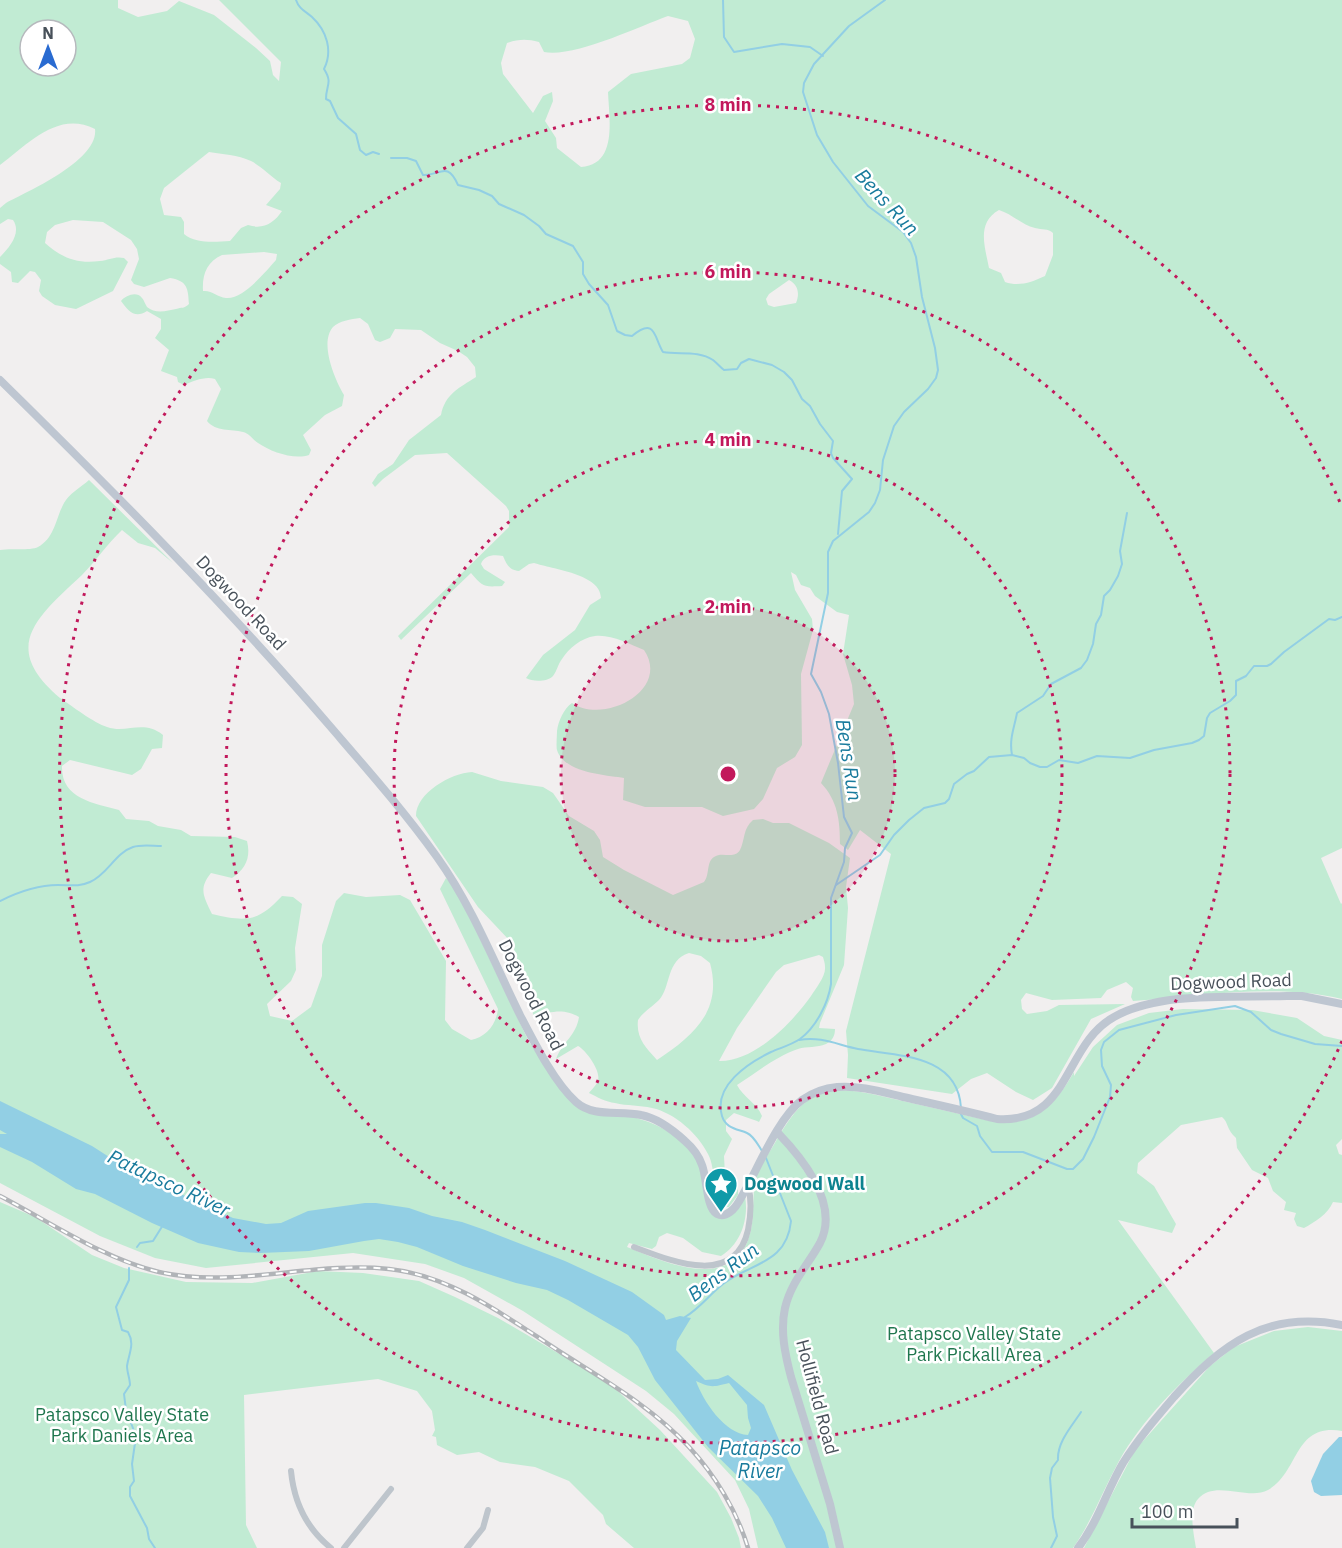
<svg xmlns="http://www.w3.org/2000/svg" width="1342" height="1548" viewBox="0 0 1342 1548" font-family="'IBM Plex Sans',sans-serif">
<style>
.green{fill:#c1ebd3;fill-rule:evenodd}
.water{fill:#92cfe4;fill-rule:evenodd}
.lines{fill:none;stroke-linecap:round;stroke-linejoin:round}
.stream{stroke:#92cfe4;stroke-width:2}
.street{stroke:#bec5cc;stroke-width:6}
.secondary{stroke:#bec6d1;stroke-width:8}
.rail-casing{stroke:#b1b4b8;stroke-width:4.5}
.rail{stroke:#fff;stroke-width:2;stroke-dasharray:7;stroke-linecap:butt}
.ring{fill:none;stroke:#c2185b;stroke-width:3;stroke-dasharray:3 6}
.labels{text-anchor:middle;stroke-width:5;stroke-linejoin:round;paint-order:stroke}
.street-label{font-size:18px;fill:#48515a;stroke:#fff}
.culture-label{font-size:18px;font-weight:bold;fill:#0d838f;stroke:#fff;text-anchor:start}
.park-label{font-size:18px;fill:#1f764e;stroke:#fff}
.water-label{font-size:20px;font-style:italic;fill:#197b9d;stroke:#fff}
.centre{fill:#c2185b;stroke:#fff;stroke-width:3}
.ring-label{font-size:18px;text-anchor:middle;font-weight:bold;fill:#c2185b;stroke:#fff;stroke-width:5;stroke-linejoin:round;paint-order:stroke}
</style>
<rect width="100%" height="100%" fill="#f1efef"/>
<g class="green">
<path d="M0,0H118V8L138,17L167,11L179,1L214,15L256,48L270,61L273,75L279,81L281,62L219,0H1342V848L1321,858L1341,904L1342,903V999C1277,983 1200,996 1133,1001L1131,997L1133,988L1126,982L1107,990L1101,998L1052,1000L1026,993L1021,1000L1022,1009L1027,1014L1047,1011L1059,1005L1125,1004L1091,1019L1052,1088L1033,1100L1016,1092L987,1073L971,1079L952,1094L847,1078L848,1055L846,1031L891,854L860,830L848,850L840,844C840,821 838,801 821,783L854,704L852,685L843,654L849,615L837,612L815,596L810,588L801,585L796,575L791,572L795,590L812,619L813,630L801,674L802,745L795,757L777,768L763,799L754,809L723,816L702,807H645L623,800L624,778C606,775 564,773 557,750C556,746 557,736 557,731C558,722 564,708 572,703C604,725 671,690 644,650C629,644 611,634 595,636C581,638 569,648 562,659C558,664 557,671 553,676C547,682 533,682 526,678L543,655L575,630L590,605L601,598C601,574 552,569 534,563L529,564L519,571C509,570 507,565 503,556C494,554 484,555 481,564L484,569L505,582L502,586C483,587 483,587 471,573L401,640L398,636L509,527V511L506,506L447,453L415,455L383,479L375,487L372,483L378,474L393,464L409,440L441,415C445,394 459,388 476,377L475,367L467,357L458,351L440,343L421,330L395,329L390,338L380,342L375,340L368,324L360,318C351,319 339,321 333,327C319,343 335,380 344,395L342,406L325,415L303,435L311,450L309,455C294,460 271,452 258,443C253,440 249,433 243,432C231,429 216,432 207,421L221,389L215,379C205,376 194,381 184,385L178,382L177,377L161,371L169,350L155,338L161,329V319L147,311C135,319 128,311 121,301C126,295 137,291 142,298C144,300 145,304 147,307C155,314 167,311 176,309C182,307 184,309 189,304C188,289 188,281 170,278L144,287L134,284L131,280L139,259L137,249L131,240L103,222L73,220L55,225L47,232L45,243C62,258 77,264 100,261C109,260 115,256 124,258L128,262L113,291L76,309L55,305L42,296L39,291L41,280L35,272L30,271L18,283L12,282L11,272L0,264V257C9,248 22,233 13,220L8,219L0,224V208L6,203C29,191 99,160 95,129C58,110 28,144 0,165ZM668,16L688,21L695,39L690,58L682,64L631,74L608,92C609,118 618,165 581,167L557,148L556,138L545,121L553,101L552,92L543,96L533,113L503,74L501,63L507,43C519,39 527,39 539,42L544,52C573,58 638,27 668,16ZM30,30H66V66H30ZM209,152C222,154 238,155 251,161C261,166 270,176 281,183L280,189L266,205L282,211C274,223 263,230 248,225L241,228L230,241C215,242 196,244 184,234V222L181,217L164,215L160,199L164,188ZM999,210C1012,214 1022,225 1035,228C1042,230 1048,228 1053,233V255L1045,276C1032,282 1019,287 1005,282L1001,273L989,268C985,247 976,223 999,210ZM264,252L277,254L276,260C266,271 243,300 226,298C217,297 212,290 203,291C202,274 207,262 222,255ZM789,280C798,285 800,293 796,303L774,307L768,305L766,299L769,294Z"/>
<path d="M89,480L173,563L155,548L138,543L122,530C107,544 96,561 82,575C36,618 0,647 60,698C72,706 94,723 107,727C127,734 143,719 163,735L162,748L152,749L141,769L132,775L70,760L62,766C61,799 94,803 119,810L126,819L149,821L158,826L181,830L191,836L235,837L247,841C251,857 246,869 232,878L211,873C198,889 204,897 212,914C246,922 258,922 282,896L293,897L302,904L295,948L296,970L291,981L267,1004L270,1016L292,1021L311,1007L322,976V945L336,901L344,893L366,897L400,895L410,900L446,961L445,1020L452,1029L471,1040C486,1037 496,1025 498,1009L440,889L446,878L450,882L464,905L529,1042L573,1104C616,1114 672,1117 697,1160C706,1177 710,1199 716,1217L745,1196C749,1219 741,1244 721,1256L702,1252L683,1238L667,1233L659,1237L656,1246L652,1249L629,1243L627,1247C661,1261 729,1292 748,1240C756,1220 751,1197 756,1177C760,1165 770,1152 776,1141C803,1095 819,1084 872,1094L995,1122C1037,1125 1054,1106 1074,1072V1076L1093,1047L1117,1025L1149,1013L1183,1009L1252,1010L1297,1018L1324,1036L1342,1040V1139L1336,1145L1339,1154L1342,1155V1203L1333,1202C1328,1214 1315,1222 1304,1228L1297,1226L1294,1219L1296,1213L1284,1210L1286,1202L1273,1191L1268,1178L1252,1170L1237,1148L1236,1138C1226,1129 1229,1123 1222,1117L1181,1125L1138,1163L1137,1173L1154,1186L1176,1224L1172,1233L1118,1220L1214,1353C1178,1384 1142,1420 1119,1461C1103,1490 1092,1521 1073,1548H758L749,1509L735,1480L674,1414L646,1391L523,1311L464,1278L425,1264L353,1253L206,1268L155,1258L100,1236L0,1183V550C10,548 30,551 38,547C55,538 56,517 64,503C69,494 81,487 89,480Z"/>
<path d="M472,772L501,781L543,787L553,793L569,816L594,831L600,840L603,857L624,870L673,895L704,882C710,875 706,862 714,857C722,851 734,860 740,850C745,840 743,828 753,820L763,819L773,823H789L829,843L850,858L846,887L848,908L844,965L820,1023L819,1028L835,1029C835,1036 832,1041 826,1044C817,1048 807,1046 798,1049C775,1057 757,1072 737,1085C743,1097 757,1103 762,1116L759,1122L757,1121L734,1113L726,1120V1131L732,1139L724,1156L725,1175L729,1183L738,1186V1195L729,1207H724C710,1193 717,1171 708,1154C698,1134 675,1113 652,1108C640,1105 627,1106 615,1103C606,1102 597,1097 589,1093C591,1090 597,1085 598,1080C601,1071 586,1050 578,1046L556,1059C563,1041 576,1036 579,1017C563,1008 552,1012 534,1016L520,981V968L512,943L478,907L416,816C416,793 451,773 472,772ZM689,953L701,956L710,963C723,1011 693,1036 657,1060C645,1047 636,1038 638,1020C643,1012 652,1007 659,1000C671,987 666,960 689,953ZM819,955L823,957C824,961 825,963 825,967C826,976 816,988 811,996C792,1023 754,1062 719,1061L737,1028L776,972L784,965Z"/>
<path d="M0,1202L35,1217L92,1255L124,1268L186,1282L252,1283L318,1271L363,1273L419,1281L455,1297L498,1318L609,1383L660,1430L717,1492L731,1518L739,1538L741,1548H634L606,1524L603,1515L569,1481L535,1467L500,1462L479,1452L457,1455L437,1445L436,1437L432,1436L435,1430L432,1411L417,1391L378,1379L244,1395L246,1525L257,1548H0Z"/>
<path d="M1308,1327L1342,1331V1431C1293,1423 1300,1472 1268,1490C1248,1501 1215,1479 1198,1499C1188,1510 1194,1535 1196,1548H1084L1135,1450L1210,1366L1234,1347L1274,1331Z"/>
</g>
<g class="water">
<path d="M0,1101L92,1146L131,1171L233,1218L266,1224L281,1223L308,1211L365,1203H376L409,1208L432,1216L462,1222L485,1230L565,1261L632,1292L664,1315L666,1320L680,1316L691,1318L677,1341L676,1350L705,1380L718,1379L728,1375L764,1405L792,1470L825,1532L829,1548H786L772,1518L758,1496L708,1447L655,1380L638,1347L628,1335L568,1300L547,1290L516,1283L463,1266L417,1247L398,1242L379,1239L364,1241L309,1251L260,1253L239,1252L198,1243L152,1223L95,1194L76,1189L32,1162L0,1147V1134H7L0,1130ZM696,1381C711,1388 713,1387 729,1383L747,1405L748,1418L751,1428L748,1435C725,1434 703,1401 696,1381Z"/>
<path d="M1339,1437H1342V1495L1321,1496L1314,1492L1311,1481L1323,1454Z"/>
</g>
<g class="lines">
<g class="stream">
<path d="M296,0C299,9 305,11 312,17C327,31 333,51 324,69C333,83 326,85 326,99L330,101L338,118L356,134L360,150L366,155L373,152L379,154"/>
<path d="M723,0L724,37L734,52L782,44L810,47L823,56"/>
<path d="M391,158H407L416,161L423,175C440,176 447,160 458,185L479,190L492,196L499,204L524,215L539,226L546,234L573,246L583,262V274L589,284L608,305L617,331L625,335L632,336C656,316 654,338 663,352C679,355 698,350 713,360C717,363 720,367 724,370L737,369L741,363L749,359L772,365L784,372L792,380L802,399L810,406L820,424L833,441L831,453L833,458L852,479L842,491L838,534"/>
<path d="M1012,755C1009,739 1014,729 1017,713L1043,696L1051,684L1081,668L1087,660L1093,644L1096,624L1101,615L1104,596L1110,590L1118,576L1122,564L1120,551L1127,513"/>
<path d="M836,885L880,855L894,835L909,820L924,808L945,803L949,799L954,784L967,774L974,771L989,757L1012,755L1024,758L1030,763L1040,767H1047L1059,760L1078,763L1097,756L1130,758L1154,750L1192,743L1199,740L1204,736L1207,718L1210,713L1230,701L1236,695V681L1246,676L1254,666H1267L1271,664L1284,652L1329,619L1335,620L1342,617"/>
<path d="M0,901C18,892 38,885 58,885C70,885 79,887 90,882C108,874 115,853 133,847C142,844 153,846 161,846"/>
<path d="M799,1040C821,1036 838,1045 858,1049C897,1056 958,1054 961,1108"/>
<path d="M961,1114L963,1118L977,1126L980,1136L992,1152H1023L1067,1169H1073L1083,1159L1094,1137L1110,1097L1111,1085L1102,1066L1101,1050L1104,1042L1119,1030L1176,1015L1235,1006L1251,1012L1271,1030L1281,1034L1315,1044L1342,1046"/>
<path d="M762,1151C758,1145 754,1136 747,1133C738,1129 726,1129 722,1116C713,1086 748,1063 771,1052C780,1048 791,1045 800,1039C816,1027 828,1004 831,984V898L844,862L845,848L852,833L844,817L838,763L829,714L821,692L811,674L828,593V552L833,541L869,512L875,503L880,490L883,460L894,426L904,412L928,389L936,378L938,370L935,348L922,297L916,257L911,243L903,232L868,206L833,162L817,135L803,92L804,83L814,64L849,26L885,0"/>
<path d="M137,1247L140,1243L153,1241L163,1225"/>
<path d="M129,1268V1280L116,1307L122,1330L128,1332C135,1344 129,1353 127,1366C127,1372 130,1379 130,1385L124,1394L126,1410L136,1436L132,1464L134,1481L130,1487V1496L147,1528L149,1539L155,1548"/>
<path d="M685,1317C700,1308 709,1295 723,1284C750,1263 787,1264 791,1221L766,1158"/>
<path d="M1051,1548L1057,1536L1053,1517L1050,1478L1052,1468L1058,1460C1057,1442 1072,1426 1081,1412"/>
</g>
<g class="street">
<path d="M634,1247C671,1261 735,1288 748,1230C751,1215 752,1200 748,1185"/>
<path d="M291,1471C294,1502 306,1528 331,1548"/>
<path d="M344,1548L391,1489"/>
<path d="M467,1548L483,1528L488,1510"/>
</g>
<g class="secondary">
<path d="M0,380C113,491 225,604 329,725C366,768 404,811 437,857C472,906 494,962 520,1015C534,1042 554,1082 576,1102C594,1118 619,1110 641,1115C657,1118 673,1130 685,1141C693,1148 699,1156 702,1165C707,1177 706,1208 717,1214C721,1216 726,1215 730,1212C738,1207 742,1195 747,1187C760,1163 780,1116 802,1100C812,1093 825,1088 837,1087C859,1085 882,1092 903,1097C934,1104 966,1111 997,1119C1071,1124 1063,1045 1114,1017C1160,991 1235,998 1287,996H1302L1342,1004"/>
<path d="M778,1133C803,1159 840,1204 820,1243C808,1265 791,1282 785,1308C780,1331 785,1354 791,1377L830,1504L840,1548"/>
<path d="M1078,1548C1098,1522 1107,1490 1123,1463C1138,1439 1156,1418 1174,1397C1222,1344 1266,1310 1342,1325"/>
</g>
<defs>
<path id="rail" d="M0,1196C50,1222 104,1259 159,1272C235,1289 312,1261 389,1269C454,1276 509,1319 562,1353C606,1381 653,1408 689,1447C715,1475 737,1511 748,1548"/>
</defs>
<use href="#rail" class="rail-casing"/>
<use href="#rail" class="rail"/>
</g>
<circle cx="728" cy="774" r="167" fill="#c2185b" fill-opacity=".12"/>
<g class="ring">
<circle cx="728" cy="774" r="167"/>
<circle cx="728" cy="774" r="334"/>
<circle cx="728" cy="774" r="502"/>
<path d="M1342 1041A669 669 0 1 1 1342 507"/>
</g>
<defs>
<symbol id="sight-pin" viewBox="-11 -11 22 30"><path d="M0 17L-7.5 6A9.5 9.5 0 1 1 7.5 6Z" fill="#0f9aa8" stroke="#fff"/><path d="M0-6L1.8-2.2L6-1.7L2.9 1.2L3.7 5.4L0 3.3L-3.7 5.4L-2.9 1.2L-6-1.7L-1.8-2.2Z" fill="#fff"/></symbol>
</defs>
<g fill-rule="evenodd">
<use href="#sight-pin" x="702" y="1165" width="38" height="52"/>
</g>
<g class="labels">
<g class="street-label">
<text transform="translate(241 603) rotate(47)" y="6">Dogwood Road</text>
<text transform="translate(1231 982) rotate(-2)" y="6">Dogwood Road</text>
<text transform="translate(531 995) rotate(63)" y="6">Dogwood Road</text>
<text transform="translate(817 1397) rotate(75)" y="6">Hollifield Road</text>
</g>
<g class="culture-label">
<text x="744" y="1190">Dogwood Wall</text>
</g>
<g class="park-label">
<text x="974" y="1340">Patapsco Valley State<tspan x="974" dy="21">Park Pickall Area</tspan></text>
<text x="122" y="1421">Patapsco Valley State<tspan x="122" dy="21">Park Daniels Area</tspan></text>
</g>
<g class="water-label">
<text transform="translate(887 202) rotate(47)" y="7">Bens Run</text>
<text transform="translate(849 760) rotate(81)" y="7">Bens Run</text>
<text transform="translate(169 1183) rotate(25)" y="7">Patapsco River</text>
<text transform="translate(723 1272) rotate(-37)" y="7">Bens Run</text>
<text x="760" y="1455">Patapsco<tspan x="760" dy="23">River</tspan></text>
</g>
</g>
<circle cx="728" cy="774" r="9" class="centre"/>
<g class="ring-label">
<text x="728" y="111">8 min</text>
<text x="728" y="278">6 min</text>
<text x="728" y="446">4 min</text>
<text x="728" y="613">2 min</text>
</g>
<g transform="translate(48 48)"><circle r="28" fill="#ffffff" stroke="#b6b9bd" stroke-width="1.5"/>
<path d="M0-4.5L10 22L0 15L-10 22Z" fill="#296bd1"/>
<text y="-9" font-size="16" font-weight="bold" text-anchor="middle" fill="#48515a">N</text>
</g>
<path d="M1132 1518v9h105v-9" fill="none" stroke="#48515a" stroke-width="3"/>
<text x="1141" y="1518" font-size="18" fill="#48515a" stroke="#ffffff" stroke-width="4.5" paint-order="stroke">100 m</text>
</svg>
